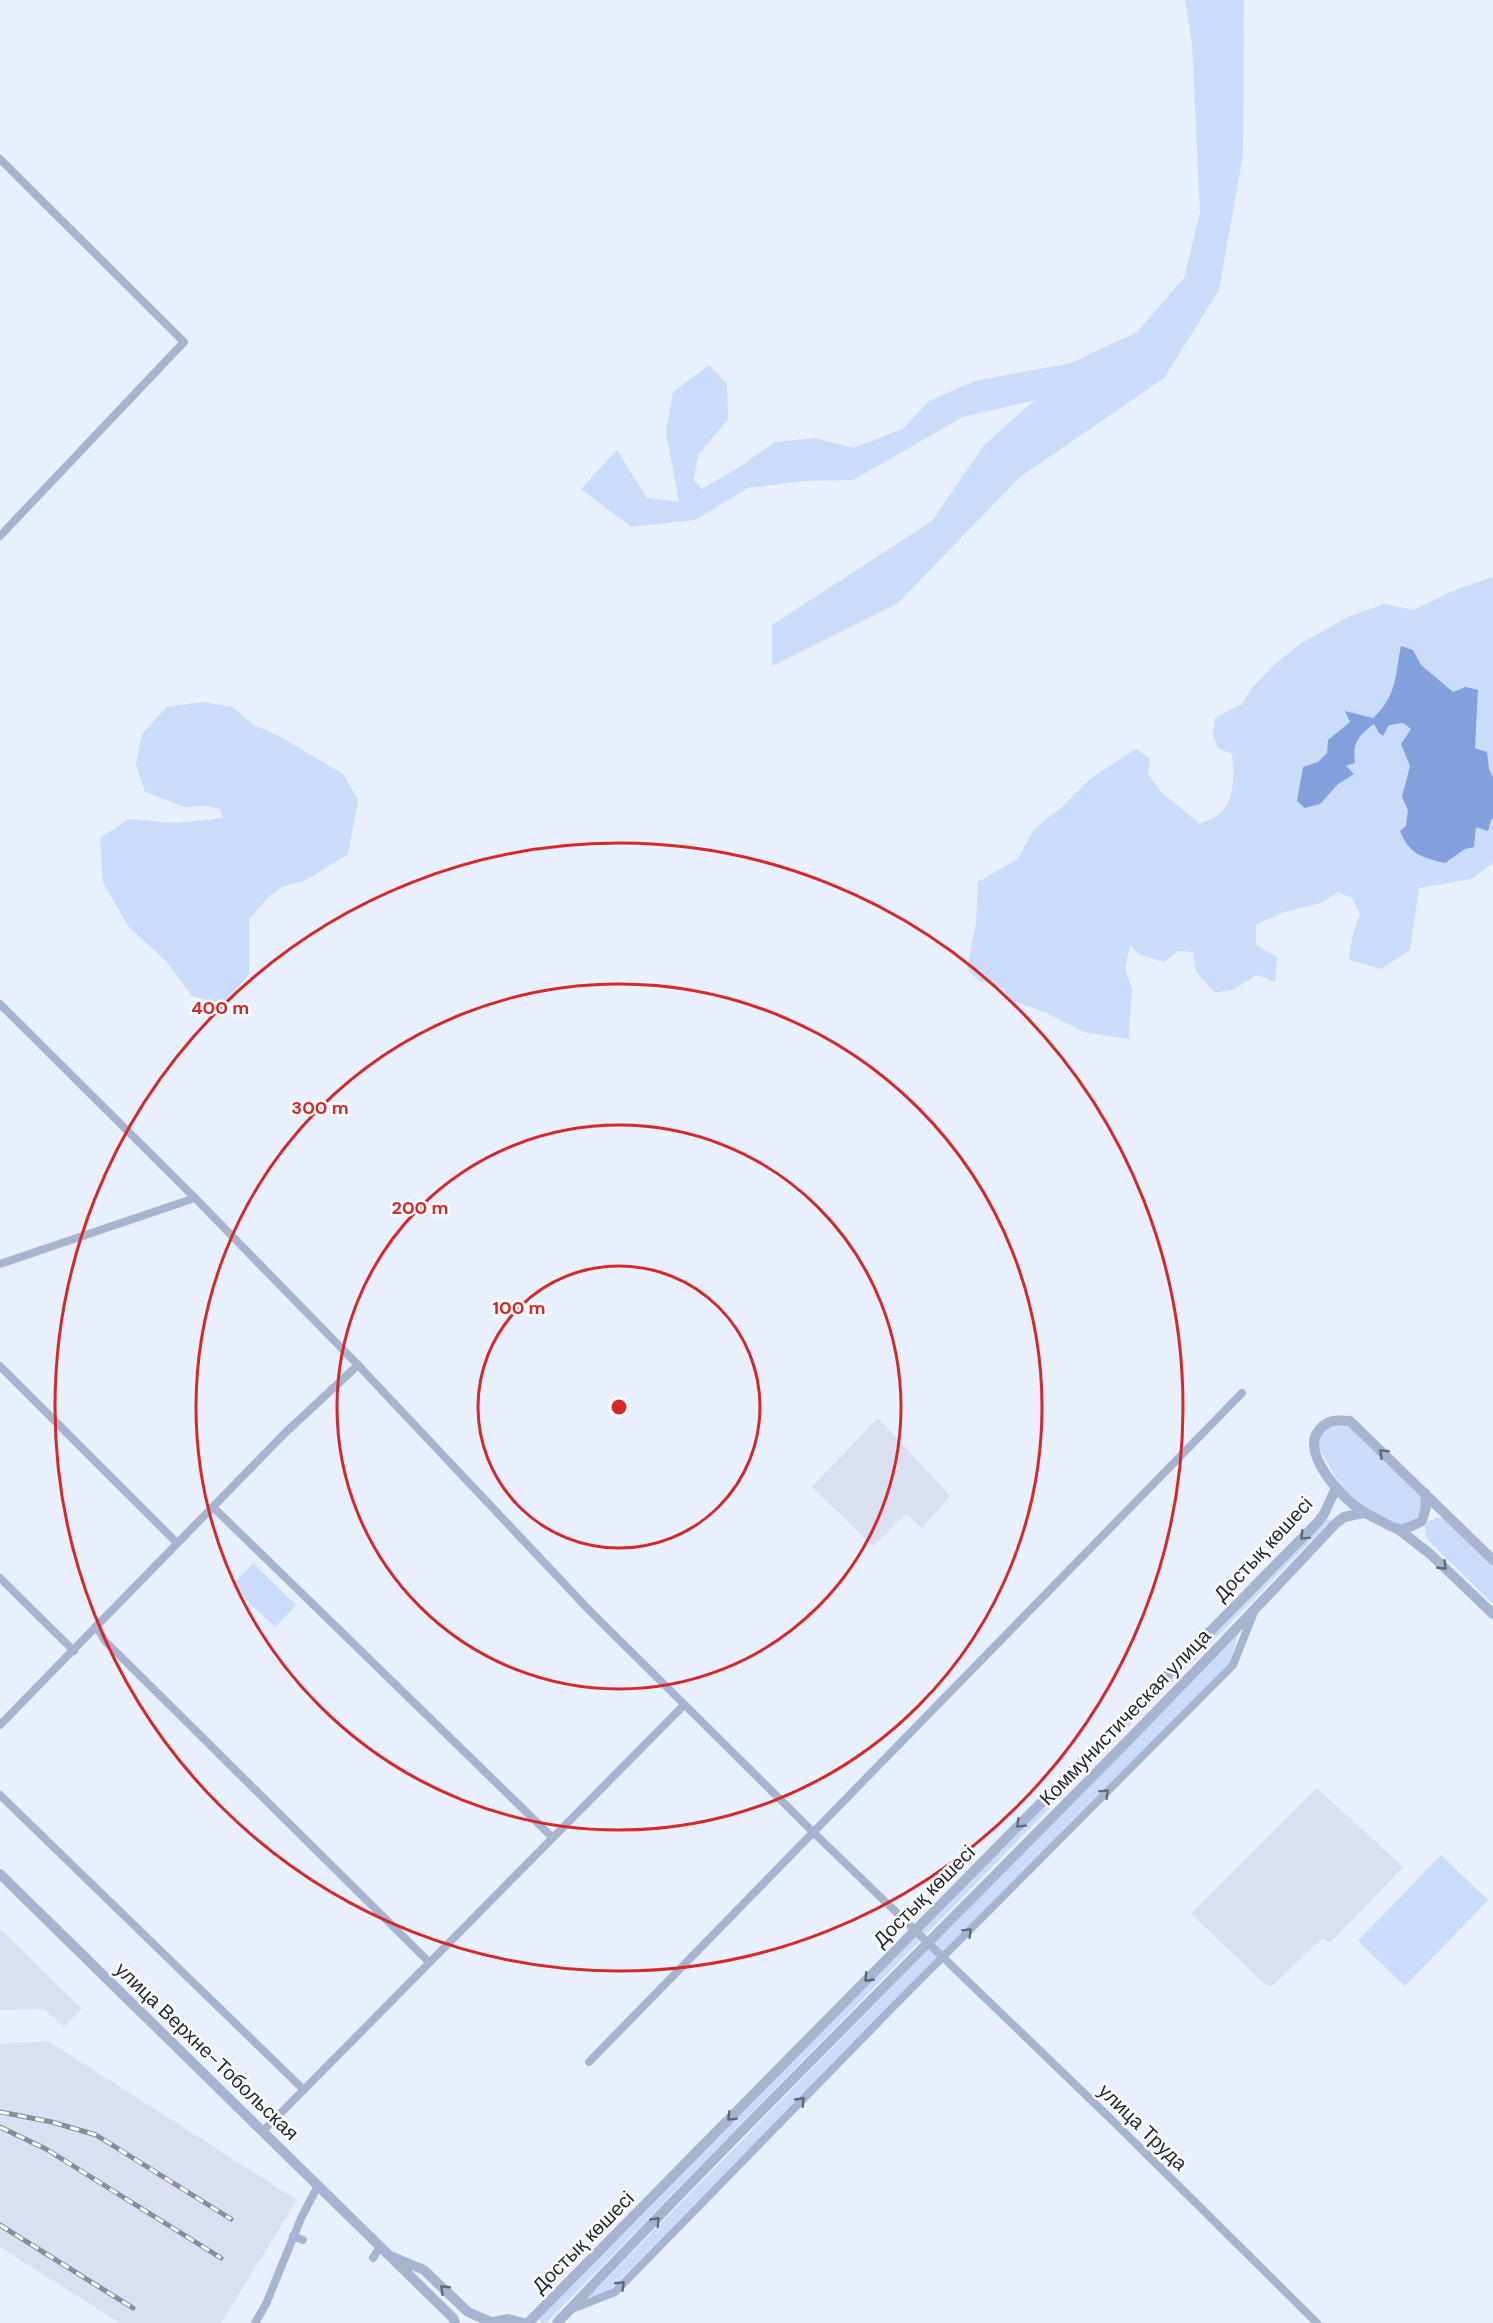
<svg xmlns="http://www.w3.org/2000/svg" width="1493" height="2323" viewBox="0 0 1493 2323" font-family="'DM Sans',sans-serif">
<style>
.built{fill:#d8e0f2}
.green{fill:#cbdbfa}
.water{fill:#83a0dd}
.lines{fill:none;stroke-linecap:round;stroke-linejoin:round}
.minor{stroke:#a6b4d0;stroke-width:8}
.tertiary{stroke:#a6b4d0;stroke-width:10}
.rail-casing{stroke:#888e99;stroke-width:5}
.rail{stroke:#fff;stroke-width:3;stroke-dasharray:9;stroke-linecap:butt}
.oneway{stroke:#5f6879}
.ring{fill:none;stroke:#d62828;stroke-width:3}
.labels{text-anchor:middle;stroke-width:5;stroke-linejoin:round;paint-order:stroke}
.street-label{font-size:20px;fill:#252932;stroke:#fff}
.centre{fill:#d62828;stroke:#fff;stroke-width:3}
.ring-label{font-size:18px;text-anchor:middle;font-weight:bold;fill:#d62828;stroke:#fff;stroke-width:5;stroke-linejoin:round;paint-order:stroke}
</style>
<rect width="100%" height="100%" fill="#e8effd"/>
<g class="built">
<path d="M878,1418L950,1496L922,1528L906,1514L873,1546L812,1487Z"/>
<path d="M1317,1788L1403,1867L1330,1943L1323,1938L1272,1986H1267L1191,1914Z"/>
<path d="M0,1929L82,2009L64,2027L44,2009L0,2010Z"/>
<path d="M48,2041L297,2200L221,2323H120L0,2247V2044Z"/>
</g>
<g class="green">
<path d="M1185,0H1244L1243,154L1219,290L1164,378L1020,477L898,603L772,666V625L932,521L984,445L1035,400L963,417L853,480L803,481L748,488L695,520L631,527L581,489L617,450L647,498L679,502L666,432L673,392L709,365L727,384L728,419L699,454L693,480L702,489L738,468L775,442L816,438L853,448L903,429L929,401L975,381L1071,363L1137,332L1184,278L1200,213L1192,43Z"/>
<path d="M1491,577L1493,578V863L1471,879L1419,888L1410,950L1381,969L1349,960L1352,937L1360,914L1352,898L1338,892L1321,903L1284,912L1256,925V945L1277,957L1275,982L1257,975L1232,990L1215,993L1196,971L1193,952L1178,951L1164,962L1139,954L1130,945L1125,968L1132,989L1129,1039L1084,1032L1047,1013L1011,1000L1003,988L979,981L967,968L976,923L978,882L1018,859L1034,829L1062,807L1091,778L1136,749L1150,759L1148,774L1161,792L1200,824C1205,821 1213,819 1217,816C1236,802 1234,774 1232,754L1218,748L1213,736L1215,718L1242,704L1252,688L1274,665L1300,644L1348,617L1384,604L1413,610L1453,591Z"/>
<path d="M203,702L232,707L254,725L279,736L343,774L358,800L348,854L306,880L282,887L268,897L249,920V974L223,1005L192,996L167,962L128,926L103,882L100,838L129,819L177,823L223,818L220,809L207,806L185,807L145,792L136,764L142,734L167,707Z"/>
<path d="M1329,1425L1349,1426L1420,1495C1426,1515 1416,1521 1399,1525L1358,1504L1344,1492L1319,1448V1435Z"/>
<path d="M1326,1517L1330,1521L546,2323H543L537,2317Z"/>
<path d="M1437,1518L1445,1519L1493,1566V1604L1430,1542L1426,1536L1425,1527L1429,1521Z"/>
<path d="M253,1563L296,1605L275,1627L232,1586Z"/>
<path d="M1239,1632L1230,1662L984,1909L611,2289L588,2298Z"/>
<path d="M1441,1855L1488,1900L1405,1986L1358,1941Z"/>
</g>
<path class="water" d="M1401,646L1413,650L1421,665L1453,692L1466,687L1478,690L1475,748L1487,752L1489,769L1493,777V819L1491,820L1488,831L1476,827L1474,847L1465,849L1445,863C1421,857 1410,855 1400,831L1406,826L1408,810L1402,797L1410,766L1401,744L1411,729L1403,723L1389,725L1383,736L1379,733L1374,724C1358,736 1352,743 1355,763L1346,766L1354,774L1338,784L1320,804L1305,808L1297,801L1303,767L1318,762L1327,753L1328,740L1350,722L1345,711L1373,718C1397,696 1395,675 1401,646Z"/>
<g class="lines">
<g class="minor">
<path d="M0,159L184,342L0,536"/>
<path d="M0,1004L195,1198L358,1365L589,1610L814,1833L1114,2122L1317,2323"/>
<path d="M0,1264L195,1198"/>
<path d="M0,1366L177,1543"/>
<path d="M213,1507L552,1837"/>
<path d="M0,1578L74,1651"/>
<path d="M96,1626L105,1641L429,1962"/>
<path d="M0,1725L284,1434L358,1365"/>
<path d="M0,1795L304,2090"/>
<path d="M589,2062L1242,1393"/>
<path d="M263,2131L684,1705"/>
<path d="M293,2236L303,2240"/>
<path d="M373,2258L380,2247"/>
<path d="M572,2309L615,2292L894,2006L1233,1665L1254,1612"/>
<path d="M255,2323L266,2304L302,2216L318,2186"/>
</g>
<g class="tertiary">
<path d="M1425,1493L1426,1507L1422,1521C1415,1524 1408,1529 1400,1529C1395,1529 1388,1525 1383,1522C1371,1516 1358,1510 1348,1500C1333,1486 1301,1449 1320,1429C1328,1419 1338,1420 1350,1421L1493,1560"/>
<path d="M1398,1529L1429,1553L1493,1614"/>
<path d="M0,1874L453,2318L455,2323"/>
<path d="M393,2257L424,2270L468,2312L491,2322"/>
<path d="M489,2323L508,2319L523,2323"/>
<path d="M528,2323L1318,1522L1324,1514L1336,1488"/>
<path d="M557,2323C812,2052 1082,1796 1335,1524L1344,1517L1364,1513"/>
</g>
<defs>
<g id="rail">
<path d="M0,2112L52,2122L96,2135L231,2219"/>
<path d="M0,2127L46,2149L221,2258"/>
<path d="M0,2225L133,2308"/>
</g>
</defs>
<use href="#rail" class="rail-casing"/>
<use href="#rail" class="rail"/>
</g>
<defs><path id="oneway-chevron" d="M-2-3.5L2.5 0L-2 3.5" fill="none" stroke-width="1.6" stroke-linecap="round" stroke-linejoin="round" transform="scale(1.5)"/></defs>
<g class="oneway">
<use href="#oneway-chevron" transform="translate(1383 1453) rotate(-136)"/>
<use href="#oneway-chevron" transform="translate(1304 1536) rotate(135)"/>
<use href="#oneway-chevron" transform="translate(1443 1566) rotate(44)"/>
<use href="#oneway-chevron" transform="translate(1105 1793) rotate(-45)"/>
<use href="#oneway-chevron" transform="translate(1020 1824) rotate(135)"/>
<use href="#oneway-chevron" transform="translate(968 1932) rotate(-45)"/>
<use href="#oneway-chevron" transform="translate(868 1978) rotate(134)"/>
<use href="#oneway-chevron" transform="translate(801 2101) rotate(-46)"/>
<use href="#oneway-chevron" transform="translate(731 2117) rotate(135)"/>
<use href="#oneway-chevron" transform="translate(656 2221) rotate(-46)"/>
<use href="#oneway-chevron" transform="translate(621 2285) rotate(-44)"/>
<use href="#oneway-chevron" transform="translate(444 2289) rotate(-136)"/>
</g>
<g class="ring">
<circle cx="619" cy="1407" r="141"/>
<circle cx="619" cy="1407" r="282"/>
<circle cx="619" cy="1407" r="423"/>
<circle cx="619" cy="1407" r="564"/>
</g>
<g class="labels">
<g class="street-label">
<text transform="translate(1263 1549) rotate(-47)" y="7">Достық көшесі</text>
<text transform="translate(1125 1717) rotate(-46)" y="7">Коммунистическая улица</text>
<text transform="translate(924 1896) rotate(-45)" y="7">Достық көшесі</text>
<text transform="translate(207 2051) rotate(44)" y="7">улица Верхне-Тобольская</text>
<text transform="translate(1143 2127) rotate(44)" y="7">улица Труда</text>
<text transform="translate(583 2242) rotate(-45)" y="7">Достық көшесі</text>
</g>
</g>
<circle cx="619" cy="1407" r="9" class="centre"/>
<g class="ring-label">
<text x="220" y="1014">400 m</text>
<text x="320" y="1114">300 m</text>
<text x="420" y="1214">200 m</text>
<text x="519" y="1314">100 m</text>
</g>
</svg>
